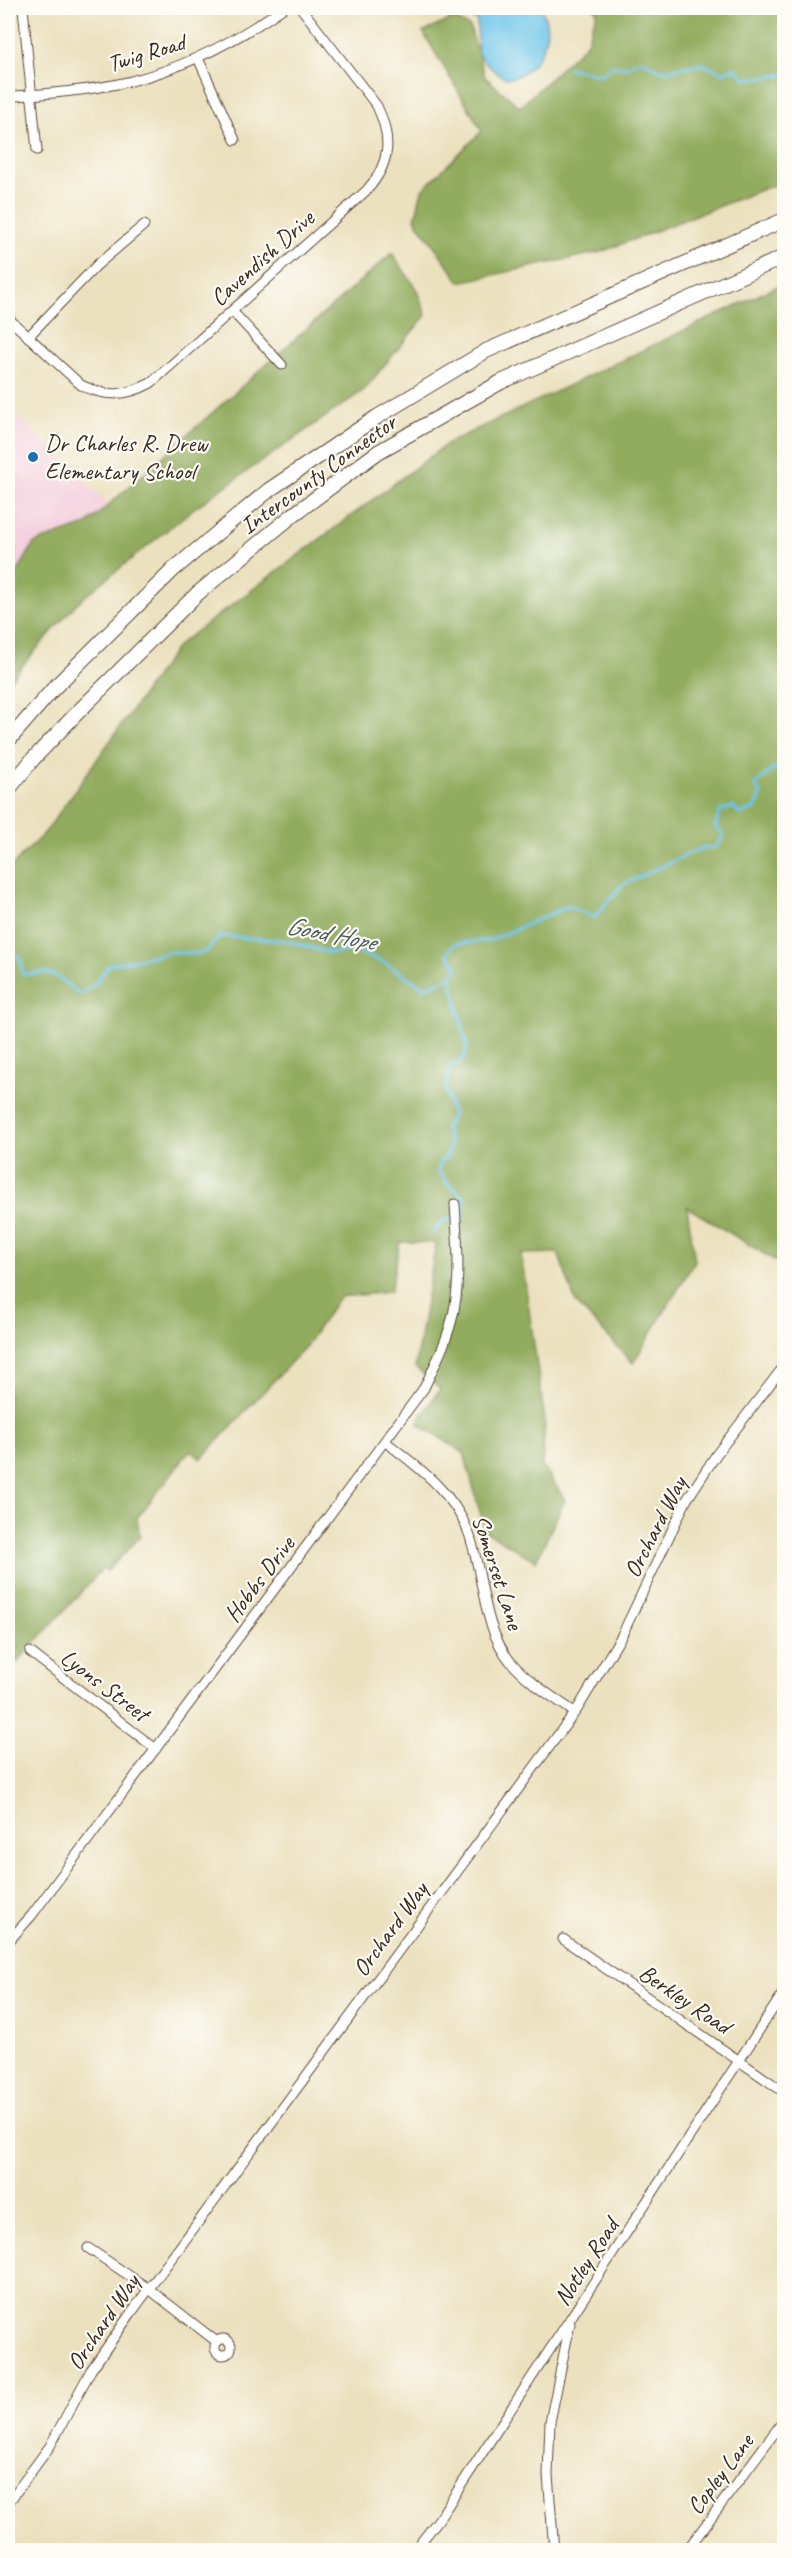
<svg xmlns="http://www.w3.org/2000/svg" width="792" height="2558" viewBox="0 0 792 2558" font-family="Caveat,sans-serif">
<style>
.built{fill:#f4cfde}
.forest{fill:#92ac5e;stroke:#666b3e;stroke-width:1.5}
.water{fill:#6bc4e9;stroke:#537784;stroke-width:1.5}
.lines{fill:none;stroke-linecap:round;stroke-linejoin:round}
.stream{stroke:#6bc4e9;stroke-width:3}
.minor-casing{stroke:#564536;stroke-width:11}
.highway-casing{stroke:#564536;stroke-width:16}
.minor{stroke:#fff;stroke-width:9}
.highway{stroke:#fff;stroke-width:14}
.poi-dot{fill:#1f6fb2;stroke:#fdfcf7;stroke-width:2}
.labels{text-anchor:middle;stroke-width:4.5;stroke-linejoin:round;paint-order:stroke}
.street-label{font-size:24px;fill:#3b2a1e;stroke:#fdfcf7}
.poi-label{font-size:24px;fill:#3b2a1e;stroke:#fdfcf7;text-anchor:start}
.water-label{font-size:26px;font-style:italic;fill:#49585b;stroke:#fdfcf7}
</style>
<rect width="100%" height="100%" fill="#fdfcf7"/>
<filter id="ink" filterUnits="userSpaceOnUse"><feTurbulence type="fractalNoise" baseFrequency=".0167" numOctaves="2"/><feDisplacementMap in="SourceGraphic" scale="12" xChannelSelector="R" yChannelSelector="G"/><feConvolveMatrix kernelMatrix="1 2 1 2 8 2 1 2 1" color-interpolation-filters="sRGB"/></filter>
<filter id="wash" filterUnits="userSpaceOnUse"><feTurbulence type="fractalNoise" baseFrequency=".008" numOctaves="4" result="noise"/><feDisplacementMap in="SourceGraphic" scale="24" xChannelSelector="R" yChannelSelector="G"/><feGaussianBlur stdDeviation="1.35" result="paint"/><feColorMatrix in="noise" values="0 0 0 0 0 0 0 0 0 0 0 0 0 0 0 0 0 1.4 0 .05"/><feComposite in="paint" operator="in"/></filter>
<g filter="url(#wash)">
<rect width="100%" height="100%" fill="#ece1bf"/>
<path class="built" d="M8,408L109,505L8,596Z"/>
<g class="forest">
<path d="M594,8H784V181L601,252L460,282L415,219L422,190L482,131L423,32L454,18L470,27L485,77L520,107L586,44L597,12Z"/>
<path d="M392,253L417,290L426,315L364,390L193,509L77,603L8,682V589L34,543L86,525Z"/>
<path d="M784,283V1266L687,1207L695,1261L633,1363L576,1303L558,1253L521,1254L545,1421L542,1465L565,1500L536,1561L485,1531L464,1453L417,1423L440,1389L415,1367L436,1243L400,1242L390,1292L339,1297L306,1346L201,1459L190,1450L137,1518L140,1537L107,1571L103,1568L8,1672V867L14,864L47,830L178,645L450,442Z"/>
</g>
<path class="water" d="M451,8H470L483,10L487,8H541C553,30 545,53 527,70C523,73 516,78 510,78C500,79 484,61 478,54L477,21L459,10Z"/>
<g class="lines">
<g class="stream">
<path d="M568,68L602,75L611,66L627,67L641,60L662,71L703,64L723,73L734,68L746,79L784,75"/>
<path d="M8,954L21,957L22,974C30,975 38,972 46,973C57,974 70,987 79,994L94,985L109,965L171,952L199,954L207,951L220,936L288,941L330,953L355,951L383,962L423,987C438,983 449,980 458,967L447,954L454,944L491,940L569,906L594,918L622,885L699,849L716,847L724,835L715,827L720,811L734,807L739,814L756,808L761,794L755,785L774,768L784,775"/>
<path d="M433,1232L443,1221L463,1219L464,1197L448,1184L438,1170L441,1160L446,1159L450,1143L445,1127L453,1116L446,1089L450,1067L463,1060L467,1047L451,978"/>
</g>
</g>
</g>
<g filter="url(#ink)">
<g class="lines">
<defs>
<g id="minor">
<path d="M23,8L37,150"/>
<path d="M198,58L235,140"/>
<path d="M8,97C48,93 91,91 131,81C187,67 236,41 283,8"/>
<path d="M232,311L282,365"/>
<path d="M8,318L81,385C107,398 126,396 151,383L367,190C391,163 392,138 377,106L301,8"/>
<path d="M28,337L97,265L144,225"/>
<path d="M386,1442C419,1468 452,1491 468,1531C484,1573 481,1625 510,1661C528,1682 553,1697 574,1712"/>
<path d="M30,1652L156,1749"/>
<path d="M563,1939L784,2092"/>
<path d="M8,1942L32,1915L424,1388C436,1363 449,1337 454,1310C461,1275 457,1238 455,1204"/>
<path d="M88,2248L149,2289L217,2342"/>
<circle cx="223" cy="2347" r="8"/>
<path d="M8,2503L50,2446L91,2370L131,2313L578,1708L622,1635L686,1501L716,1455L784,1366"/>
<path d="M415,2550L439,2519L784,1992"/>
<path d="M554,2550L548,2475L550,2422L570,2324"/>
<path d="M687,2550L784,2420"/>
</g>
<g id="highway">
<path d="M8,741L54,688L174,569L269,490L377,417L486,351L784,220"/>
<path d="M8,790L33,759L79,711L197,594L293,515L378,452L501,382L784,257"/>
</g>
</defs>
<use href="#minor" class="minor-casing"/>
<use href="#highway" class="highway-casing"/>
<use href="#minor" class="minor"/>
<use href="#highway" class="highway"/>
</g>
</g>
<circle class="poi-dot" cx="33" cy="457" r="6"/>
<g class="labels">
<g class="street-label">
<text transform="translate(146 53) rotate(-17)" y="8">Twig Road</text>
<text transform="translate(262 258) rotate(-42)" y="8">Cavendish Drive</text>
<text transform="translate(318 474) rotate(-36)" y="8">Intercounty Connector</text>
<text transform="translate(655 1527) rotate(-63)" y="8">Orchard Way</text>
<text transform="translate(498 1572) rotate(72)" y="8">Somerset Lane</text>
<text transform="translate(259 1579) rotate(-53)" y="8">Hobbs Drive</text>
<text transform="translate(105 1685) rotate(37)" y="8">Lyons Street</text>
<text transform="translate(390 1929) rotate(-54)" y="8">Orchard Way</text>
<text transform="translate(685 1999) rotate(34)" y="8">Berkley Road</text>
<text transform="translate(586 2262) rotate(-57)" y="8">Notley Road</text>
<text transform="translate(103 2322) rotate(-56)" y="8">Orchard Way</text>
<text transform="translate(720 2474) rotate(-53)" y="8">Copley Lane</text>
</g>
<g class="poi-label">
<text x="45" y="451">Dr Charles R. Drew<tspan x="45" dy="28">Elementary School</tspan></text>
</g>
<g class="water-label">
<text transform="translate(331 933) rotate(11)" y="9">Good Hope</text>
</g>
</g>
<rect width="792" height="2558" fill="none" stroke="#fdfcf7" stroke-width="30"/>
</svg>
